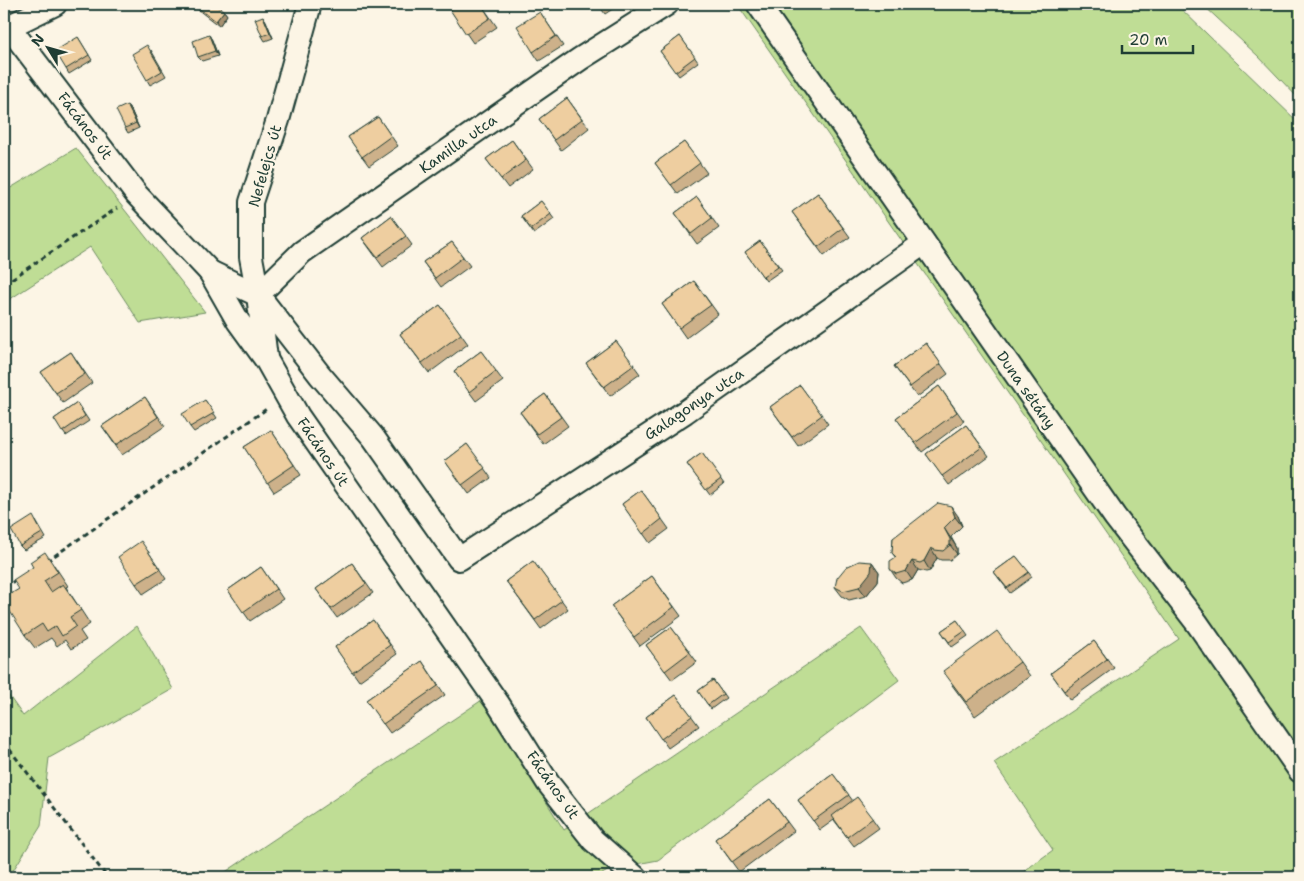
<svg xmlns="http://www.w3.org/2000/svg" width="1304" height="881" viewBox="0 0 1304 881" font-family="'Shantell Sans',sans-serif">
<style>
.green{fill:#bfdd95;stroke:#6f8d64}
.lines{fill:none;stroke-linecap:round;stroke-linejoin:round}
.minor-casing{stroke:#1f3d34;stroke-width:26}
.path{stroke:#1f3d34;stroke-width:3;stroke-dasharray:5 4;stroke-linecap:butt}
.minor{stroke:#fcf5e5;stroke-width:22}
.wall{fill:#cdb18a;stroke:#1f3d34}
.shaded-wall{fill:#a79070;stroke:#1f3d34}
.building{fill:#eecea0;stroke:#1f3d34}
.labels{text-anchor:middle;stroke-width:5;stroke-linejoin:round;paint-order:stroke}
.street-label{font-size:15px;fill:#1f3d34;stroke:#fcf5e5}
</style>
<rect width="100%" height="100%" fill="#fcf5e5"/>
<filter id="ink" filterUnits="userSpaceOnUse"><feTurbulence type="fractalNoise" baseFrequency=".02" numOctaves="2"/><feDisplacementMap in="SourceGraphic" scale="10" xChannelSelector="R" yChannelSelector="G"/><feConvolveMatrix kernelMatrix="1 2 1 2 8 2 1 2 1" color-interpolation-filters="sRGB"/></filter>
<g filter="url(#ink)">
<g class="green">
<path d="M737,4H1176L1300,124V877H1016L1053,850L994,763L1179,639Z"/>
<path d="M1202,4H1300V100L1258,56Z"/>
<path d="M76,148L205,312L140,323L90,247L4,303V192Z"/>
<path d="M137,626L173,689L49,758L41,826L9,877H4V689L23,716Z"/>
<path d="M861,628L899,680L658,860L611,869L597,877H218L482,700L564,830Z"/>
</g>
<g class="lines">
<defs>
<g id="minor">
<path d="M758,4L1115,517L1197,623L1300,771"/>
<path d="M9,27L137,195L210,272L238,321L267,361L298,416L499,705L548,783L593,840L635,877"/>
<path d="M4,29L55,4"/>
<path d="M210,272L258,295L320,375L373,437L459,559L685,412L924,243"/>
<path d="M258,295L302,252L580,59L667,4"/>
<path d="M266,358L258,295L251,257V202L278,120L310,4"/>
</g>
</defs>
<use href="#minor" class="minor-casing"/>
<g class="path">
<path d="M4,284L117,208"/>
<path d="M47,561L268,408"/>
<path d="M4,587L16,580"/>
<path d="M4,742L107,877"/>
</g>
<use href="#minor" class="minor"/>
</g>
<g class="wall">
<path d="M193,4L224,11L227,15L219,26L197,9Z"/>
<path d="M481,4L497,27L473,43L449,8Z"/>
<path d="M598,4H620L605,14Z"/>
<path d="M540,12L563,46L539,61L533,52Z"/>
<path d="M263,16L266,21L273,38L265,41L262,36Z"/>
<path d="M209,35L212,40L218,56L202,61L198,57Z"/>
<path d="M680,36L698,62L679,76L660,51Z"/>
<path d="M78,37L92,60L69,74L66,69Z"/>
<path d="M151,50L166,76L150,85L147,80Z"/>
<path d="M567,98L589,128L561,150L539,119Z"/>
<path d="M127,105L131,110L139,128L128,133L125,128Z"/>
<path d="M378,117L398,146L369,166L348,137Z"/>
<path d="M512,140L533,169L508,188L486,159Z"/>
<path d="M684,142L707,173L678,194L655,163Z"/>
<path d="M818,193L850,237L824,256L792,212Z"/>
<path d="M697,197L719,228L697,244L675,213Z"/>
<path d="M541,201L554,219L534,234L521,216Z"/>
<path d="M391,216L412,245L383,267L362,238Z"/>
<path d="M760,241L782,270L766,281L745,252Z"/>
<path d="M452,242L470,266L441,287L423,262Z"/>
<path d="M694,281L718,314L686,338L662,304Z"/>
<path d="M440,305L468,344L429,373L400,334Z"/>
<path d="M616,341L640,374L610,396L586,363Z"/>
<path d="M926,343L948,374L917,397L894,366Z"/>
<path d="M481,351L503,381L476,401L454,371Z"/>
<path d="M71,352L92,383L63,403L41,372Z"/>
<path d="M800,385L828,424L798,446L770,407Z"/>
<path d="M939,386L964,421L922,452L896,418Z"/>
<path d="M545,394L568,426L543,444L520,412Z"/>
<path d="M145,397L165,426L122,455L102,426Z"/>
<path d="M205,400L217,418L194,432L190,427Z"/>
<path d="M77,403L89,421L66,436L54,419Z"/>
<path d="M966,425L989,456L949,485L926,454Z"/>
<path d="M271,430L301,475L274,492L244,447Z"/>
<path d="M467,444L491,478L469,494L445,461Z"/>
<path d="M702,453L724,484L710,495L687,464Z"/>
<path d="M641,490L669,529L650,543L622,504Z"/>
<path d="M958,516L962,526L951,537L957,548V554L950,560H941L937,558L930,571L926,572L918,570L912,580L902,583L896,578L890,569L896,558L892,553L893,538Z"/>
<path d="M36,521L46,538L24,550L20,546Z"/>
<path d="M148,551L166,579L143,594L136,584Z"/>
<path d="M1016,556L1032,577L1010,593L994,572Z"/>
<path d="M533,561L568,609L541,629L506,581Z"/>
<path d="M872,562L879,572L878,581L866,596L849,600L842,596L835,587Z"/>
<path d="M352,563L373,593L337,618L316,589Z"/>
<path d="M54,565L68,586L66,587L90,624L80,631L86,640L71,649L65,640L57,646L51,638L35,648L25,635L19,589Z"/>
<path d="M261,567L283,599L250,621L228,590Z"/>
<path d="M652,576L681,616L640,646L611,606Z"/>
<path d="M373,620L397,654L359,681L335,647Z"/>
<path d="M957,620L968,636L952,647L941,631Z"/>
<path d="M671,627L697,662L672,680L646,645Z"/>
<path d="M1094,641L1114,668L1070,700L1051,673Z"/>
<path d="M422,661L445,695L390,733L366,700Z"/>
<path d="M1020,662L1030,676L975,716L952,685Z"/>
<path d="M713,680L726,698L711,709L698,691Z"/>
<path d="M676,695L699,726L668,748L646,717Z"/>
<path d="M833,774L853,801L857,797L879,828L854,846L834,820L820,830L798,800Z"/>
<path d="M770,799L794,831L739,872L715,839Z"/>
</g>
<g class="shaded-wall">
<path d="M224,11L227,15L219,26L216,21Z"/>
<path d="M263,16L266,21L273,38L270,33Z"/>
<path d="M209,35L212,40L218,56L215,51Z"/>
<path d="M127,105L131,110L139,128L136,123Z"/>
<path d="M951,506L958,516L962,526L955,517Z"/>
<path d="M944,528L957,548V554L950,545Z"/>
<path d="M931,548L937,558L930,571L924,561Z"/>
<path d="M912,561L918,570L912,580L906,571Z"/>
<path d="M872,562L879,572L878,581L866,596L859,587Z"/>
</g>
<g class="building">
<path d="M193,4H215L224,11L216,21Z"/>
<path d="M456,4H481L490,18L466,34L449,8Z"/>
<path d="M540,12L556,36L533,52L517,26Z"/>
<path d="M263,16L270,33L262,36L255,19Z"/>
<path d="M209,35L215,51L198,57L193,41Z"/>
<path d="M680,36L695,57L675,72L660,51Z"/>
<path d="M78,37L89,55L66,69L55,51Z"/>
<path d="M147,45L162,71L147,80L132,54Z"/>
<path d="M567,98L582,119L554,140L539,119Z"/>
<path d="M127,105L136,123L125,128L116,110Z"/>
<path d="M378,117L391,136L362,157L348,137Z"/>
<path d="M512,140L526,160L501,179L486,159Z"/>
<path d="M684,142L700,163L671,185L655,163Z"/>
<path d="M818,193L843,228L818,247L792,212Z"/>
<path d="M697,197L712,218L691,234L675,213Z"/>
<path d="M541,201L551,214L531,229L521,216Z"/>
<path d="M391,216L406,236L377,257L362,238Z"/>
<path d="M760,241L778,266L763,277L745,252Z"/>
<path d="M452,242L463,257L435,278L423,262Z"/>
<path d="M694,281L711,305L679,328L662,304Z"/>
<path d="M440,305L461,334L422,363L400,334Z"/>
<path d="M616,341L634,365L604,387L586,363Z"/>
<path d="M926,343L941,364L910,387L894,366Z"/>
<path d="M481,351L496,371L469,392L454,371Z"/>
<path d="M71,352L85,374L56,393L41,372Z"/>
<path d="M800,385L822,415L792,437L770,407Z"/>
<path d="M939,386L957,412L915,443L896,418Z"/>
<path d="M545,394L561,417L537,434L520,412Z"/>
<path d="M145,397L158,417L116,445L102,426Z"/>
<path d="M205,400L214,413L190,427L182,414Z"/>
<path d="M77,403L85,416L62,432L54,419Z"/>
<path d="M966,425L982,447L942,476L926,454Z"/>
<path d="M271,430L294,465L267,483L244,447Z"/>
<path d="M467,444L485,468L462,485L445,461Z"/>
<path d="M702,453L721,479L706,490L687,464Z"/>
<path d="M641,490L662,519L643,534L622,504Z"/>
<path d="M938,503L951,506L955,517L944,528L950,539V545L943,551L935,550L931,548L924,561L920,563L912,561L906,571L896,574L890,569V561L896,557L892,553L893,538Z"/>
<path d="M33,516L42,533L20,546L11,530Z"/>
<path d="M141,541L160,569L136,584L118,557Z"/>
<path d="M45,552L58,572L44,581L51,592L63,584L81,610L70,617L76,626L62,636L56,626L47,632L42,624L25,635L4,602V598L19,589L13,580L33,567L30,562Z"/>
<path d="M1016,556L1029,572L1007,588L994,572Z"/>
<path d="M533,561L562,600L535,620L506,581Z"/>
<path d="M859,561L872,562L871,572L859,587L843,591L835,587L837,578L846,567Z"/>
<path d="M352,563L366,584L331,609L316,589Z"/>
<path d="M261,567L276,589L243,612L228,590Z"/>
<path d="M652,576L674,607L634,637L611,606Z"/>
<path d="M373,620L390,645L352,672L335,647Z"/>
<path d="M957,620L965,631L949,642L941,631Z"/>
<path d="M671,627L690,652L665,671L646,645Z"/>
<path d="M997,631L1020,662L966,702L943,671Z"/>
<path d="M1094,641L1107,659L1064,691L1051,673Z"/>
<path d="M422,661L438,686L383,724L366,700Z"/>
<path d="M713,680L723,694L708,705L698,691Z"/>
<path d="M676,695L692,716L661,739L646,717Z"/>
<path d="M833,774L849,795L813,821L798,800Z"/>
<path d="M857,797L873,818L847,837L832,816Z"/>
<path d="M770,799L787,822L732,862L715,839Z"/>
</g>
</g>
<g class="labels">
<g class="street-label">
<text transform="translate(85 126) rotate(53)" y="5">Fácános út</text>
<text transform="translate(458 144) rotate(-35)" y="5">Kamilla utca</text>
<text transform="translate(265 166) rotate(-74)" y="5">Nefelejcs út</text>
<text transform="translate(1026 390) rotate(55)" y="5">Duna sétány</text>
<text transform="translate(694 404) rotate(-34)" y="5">Galagonya utca</text>
<text transform="translate(323 452) rotate(56)" y="5">Fácános út</text>
<text transform="translate(553 785) rotate(55)" y="5">Fácános út</text>
</g>
</g>
<rect width="1304" height="881" fill="none" stroke="#fcf5e5" stroke-width="20"/>
<rect x="10" y="10" width="1284" height="861" fill="none" stroke="#1f3d34" stroke-width="2" filter="url(#ink)"/>
<g transform="translate(48 48) rotate(307)" stroke="#fcf5e5" stroke-width="4" paint-order="stroke">
<path d="M0-4L9 19L0 12L-9 19Z" fill="#1f3d34"/>
<text y="-8" font-size="14" font-weight="bold" text-anchor="middle" fill="#1f3d34">N</text>
</g>
<path d="M1122 45v8h71v-8" fill="none" stroke="#1f3d34" stroke-width="2.5"/>
<text x="1129" y="45" font-size="15" fill="#1f3d34" stroke="#fcf5e5" stroke-width="4" paint-order="stroke">20 m</text>
</svg>
